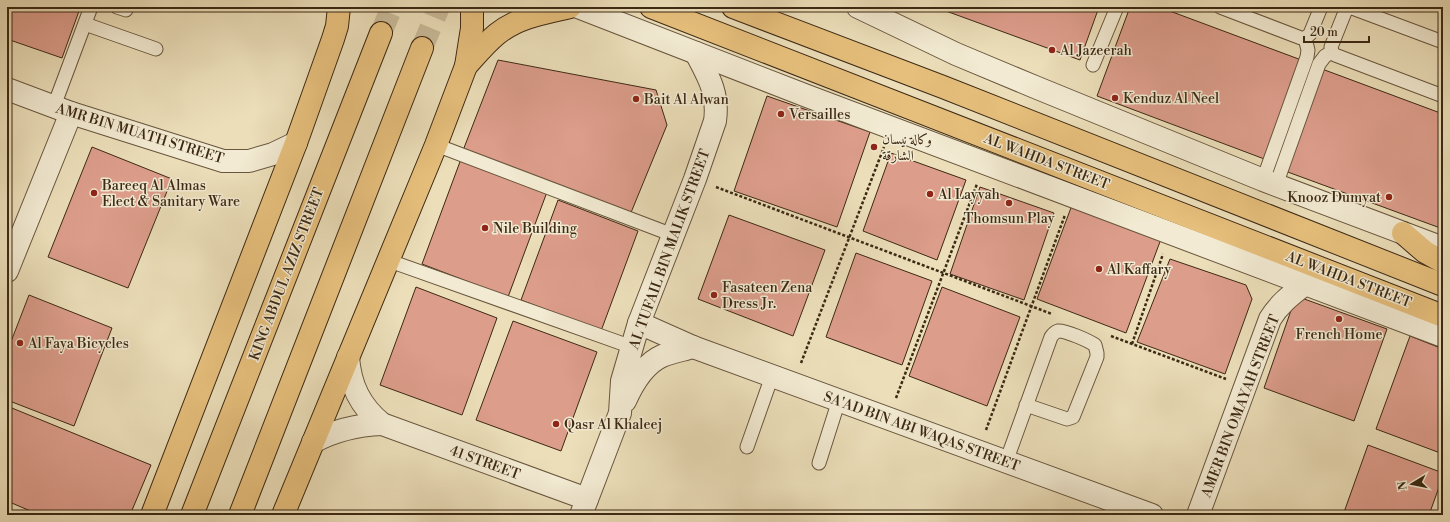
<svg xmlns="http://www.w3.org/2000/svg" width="1450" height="522" viewBox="0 0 1450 522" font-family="'Libre Bodoni',Amiri,serif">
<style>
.building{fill:#dc9d8b;stroke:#3c2914}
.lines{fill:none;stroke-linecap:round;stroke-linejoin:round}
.trunk-tunnel{stroke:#c8ba98;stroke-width:22;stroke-dasharray:22 11;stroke-linecap:butt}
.service-casing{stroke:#68563d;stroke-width:15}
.minor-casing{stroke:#68563d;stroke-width:24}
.trunk-casing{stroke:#3c2914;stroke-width:24}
.motorway-casing{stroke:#3c2914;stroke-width:24}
.path{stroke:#3c2914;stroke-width:2.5;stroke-dasharray:3 2;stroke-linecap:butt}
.service{stroke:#f2ead2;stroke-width:13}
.minor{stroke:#f2ead2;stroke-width:22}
.trunk{stroke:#e6bf7c;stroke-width:22}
.motorway{stroke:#e6bf7c;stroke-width:22}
.poi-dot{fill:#8f2418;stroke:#f2ead2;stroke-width:1.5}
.labels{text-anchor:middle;stroke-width:3;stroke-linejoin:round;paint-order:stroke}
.poi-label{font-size:14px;fill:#3c2914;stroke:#f2ead2;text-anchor:start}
.street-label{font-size:14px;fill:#3c2914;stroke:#f2ead2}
</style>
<rect width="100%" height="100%" fill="#ebdeb9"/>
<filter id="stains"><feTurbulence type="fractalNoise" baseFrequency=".005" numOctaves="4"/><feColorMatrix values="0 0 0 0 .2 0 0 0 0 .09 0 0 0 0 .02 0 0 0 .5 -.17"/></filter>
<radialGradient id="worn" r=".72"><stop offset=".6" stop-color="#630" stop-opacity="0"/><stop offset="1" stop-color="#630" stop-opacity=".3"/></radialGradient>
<g class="building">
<path d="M7,7H68L79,11L62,58L7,39Z"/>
<path d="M935,7H1099L1080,60Z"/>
<path d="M1130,7H1159L1304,61L1267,160L1097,96Z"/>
<path d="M498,60L656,90L667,125L630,215L462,153Z"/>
<path d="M1322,69L1443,114V229L1285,171Z"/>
<path d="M767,96L870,132L837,227L734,191Z"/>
<path d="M92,147L172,179L128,288L48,257Z"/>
<path d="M891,153L966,180L937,260L863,231Z"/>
<path d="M461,159L547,192L508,297L422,264Z"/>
<path d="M980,187L1054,213L1024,300L950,274Z"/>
<path d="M558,200L638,231L601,331L521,300Z"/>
<path d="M1072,205L1161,239L1126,333L1037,299Z"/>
<path d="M729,215L825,250L793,336L698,299Z"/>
<path d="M856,253L932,281L902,365L826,337Z"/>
<path d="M1170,259L1246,285L1252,299L1225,374L1137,342Z"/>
<path d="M416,287L497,318L462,415L380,385Z"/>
<path d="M942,287L1020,317L987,406L909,376Z"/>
<path d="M29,295L112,328L74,426L7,400V352Z"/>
<path d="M1296,296L1387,329L1354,421L1264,388Z"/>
<path d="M513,321L597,352L561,451L476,420Z"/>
<path d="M1410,336L1443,349V454L1376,429Z"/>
<path d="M7,406L151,465L130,515H40L7,501Z"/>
<path d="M1368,445L1443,473V476L1429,515H1343Z"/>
</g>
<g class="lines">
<g class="trunk-tunnel">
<path d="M381,33L392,7"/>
<path d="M422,48L439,7"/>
</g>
<defs>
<g id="service">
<path d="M117,7L126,10"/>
<path d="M1220,7L1301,38H1305L1310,34L1321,7"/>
<path d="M85,24L156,49"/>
<path d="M1443,42L1352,8L1348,9L1345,12L1331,47L1332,52L1335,55L1443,96"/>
<path d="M1093,65L1117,7"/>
<path d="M54,106L91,7"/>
<path d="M436,145L673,235"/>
<path d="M1263,180L1307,57L1308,50L1305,38"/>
<path d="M1276,185L1319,64L1325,56L1332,52"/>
<path d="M387,260L632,347"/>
<path d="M747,447L772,376"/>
<path d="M1006,462L1051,337C1053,334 1055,332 1058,331C1065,330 1089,341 1095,345L1097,353V357L1073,417L1067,419L1026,405"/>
<path d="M819,463L839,400"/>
</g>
<g id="minor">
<path d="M578,7L807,96L1443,336"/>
<path d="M858,7L956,54L1035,87L1263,180L1443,248"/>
<path d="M7,89L71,113L223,161H249L273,154L296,143"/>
<path d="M7,271L71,113"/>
<path d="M639,323L693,347L1152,515"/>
<path d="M348,357C350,385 360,406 382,424L587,499"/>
<path d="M625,401C633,383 644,364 662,356C672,352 683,350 693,347"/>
<path d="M313,442C335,430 357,425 382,424"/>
<path d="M581,515L620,413L622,381L639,323L695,179L715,121C719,93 708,76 696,53"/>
<path d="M1198,515L1270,319C1279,304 1291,295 1305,284"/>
</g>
<g id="trunk">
<path d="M466,66C476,55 486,43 497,34C518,17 544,13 570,7"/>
<path d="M152,515L296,143L333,39L337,26L339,7"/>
<path d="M192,515L381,33"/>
<path d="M240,515L422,48"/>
<path d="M283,515L436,145L466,66L472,28V7"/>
</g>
<g id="motorway">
<path d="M651,7L1443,316"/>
<path d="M733,7L943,87L1443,285"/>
<path d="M1403,233L1425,252L1443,262"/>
</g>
</defs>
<use href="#service" class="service-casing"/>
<use href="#minor" class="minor-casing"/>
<use href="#trunk" class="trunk-casing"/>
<use href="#motorway" class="motorway-casing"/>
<g class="path">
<path d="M716,187L1052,314"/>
<path d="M1111,336L1226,379"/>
<path d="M1132,344L1163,254"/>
<path d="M801,363L884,147"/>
<path d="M896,398L977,184"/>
<path d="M986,430L1065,215"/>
<path d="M1439,515L1443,504"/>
</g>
<use href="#service" class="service"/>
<use href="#minor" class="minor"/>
<use href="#trunk" class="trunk"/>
<use href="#motorway" class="motorway"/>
</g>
<g class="poi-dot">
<circle cx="1052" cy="50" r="4"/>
<circle cx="1115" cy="98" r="4"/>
<circle cx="636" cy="99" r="4"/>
<circle cx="781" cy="114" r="4"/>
<circle cx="874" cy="147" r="4"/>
<circle cx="94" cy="193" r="4"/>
<circle cx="930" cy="194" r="4"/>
<circle cx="1389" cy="197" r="4"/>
<circle cx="1009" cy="203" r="4"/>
<circle cx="485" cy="228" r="4"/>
<circle cx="1099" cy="269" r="4"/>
<circle cx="714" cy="295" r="4"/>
<circle cx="1339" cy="319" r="4"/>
<circle cx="20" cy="343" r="4"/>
<circle cx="556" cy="424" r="4"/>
</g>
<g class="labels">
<g class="poi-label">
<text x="1060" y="55">Al Jazeerah</text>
<text x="1123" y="103">Kenduz Al Neel</text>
<text x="644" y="104">Bait Al Alwan</text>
<text x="789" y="119">Versailles</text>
<text x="882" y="144">وكالة نيسان<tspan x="882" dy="16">الشارقة</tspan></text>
<text x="102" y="190">Bareeq Al Almas<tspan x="102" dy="16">Elect &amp; Sanitary Ware</tspan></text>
<text x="938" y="199">Al Layyah</text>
<text x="1381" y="202" text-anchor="end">Knooz Dumyat</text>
<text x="1009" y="223" text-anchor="middle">Thomsun Play</text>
<text x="493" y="233">Nile Building</text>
<text x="1107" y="274">Al Kaffary</text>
<text x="722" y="292">Fasateen Zena<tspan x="722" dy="16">Dress Jr.</tspan></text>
<text x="1339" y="339" text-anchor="middle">French Home</text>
<text x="28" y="348">Al Faya Bicycles</text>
<text x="564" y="429">Qasr Al Khaleej</text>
</g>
<g class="street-label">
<text transform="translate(140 133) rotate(17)" y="5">AMR BIN MUATH STREET</text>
<text transform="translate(1047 161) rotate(21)" y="5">AL WAHDA STREET</text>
<text transform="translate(669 249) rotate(-70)" y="5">AL TUFAIL BIN MALIK STREET</text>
<text transform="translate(286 274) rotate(-69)" y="5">KING ABDUL AZIZ STREET</text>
<text transform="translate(1349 279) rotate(21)" y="5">AL WAHDA STREET</text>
<text transform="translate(1240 406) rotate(-69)" y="5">AMER BIN OMAYAH STREET</text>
<text transform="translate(922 431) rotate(20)" y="5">SA'AD BIN ABI WAQAS STREET</text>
<text transform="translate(485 462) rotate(20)" y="5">41 STREET</text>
</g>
</g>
<rect width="1450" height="522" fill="none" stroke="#ebdeb9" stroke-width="24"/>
<rect x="8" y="8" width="1434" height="506" fill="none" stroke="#3c2914" stroke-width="2"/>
<rect x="12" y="12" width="1426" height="498" fill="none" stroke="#3c2914"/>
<g transform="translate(1412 484) rotate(260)" stroke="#f2ead2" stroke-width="3" paint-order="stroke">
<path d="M0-3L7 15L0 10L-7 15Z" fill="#3c2914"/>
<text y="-6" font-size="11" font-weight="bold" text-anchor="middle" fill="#3c2914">N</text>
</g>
<path d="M1304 36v6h65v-6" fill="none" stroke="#3c2914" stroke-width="2"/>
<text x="1310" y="36" font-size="12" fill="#3c2914" stroke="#f2ead2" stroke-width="3" paint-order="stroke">20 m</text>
<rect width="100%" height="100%" filter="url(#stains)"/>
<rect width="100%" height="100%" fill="url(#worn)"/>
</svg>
